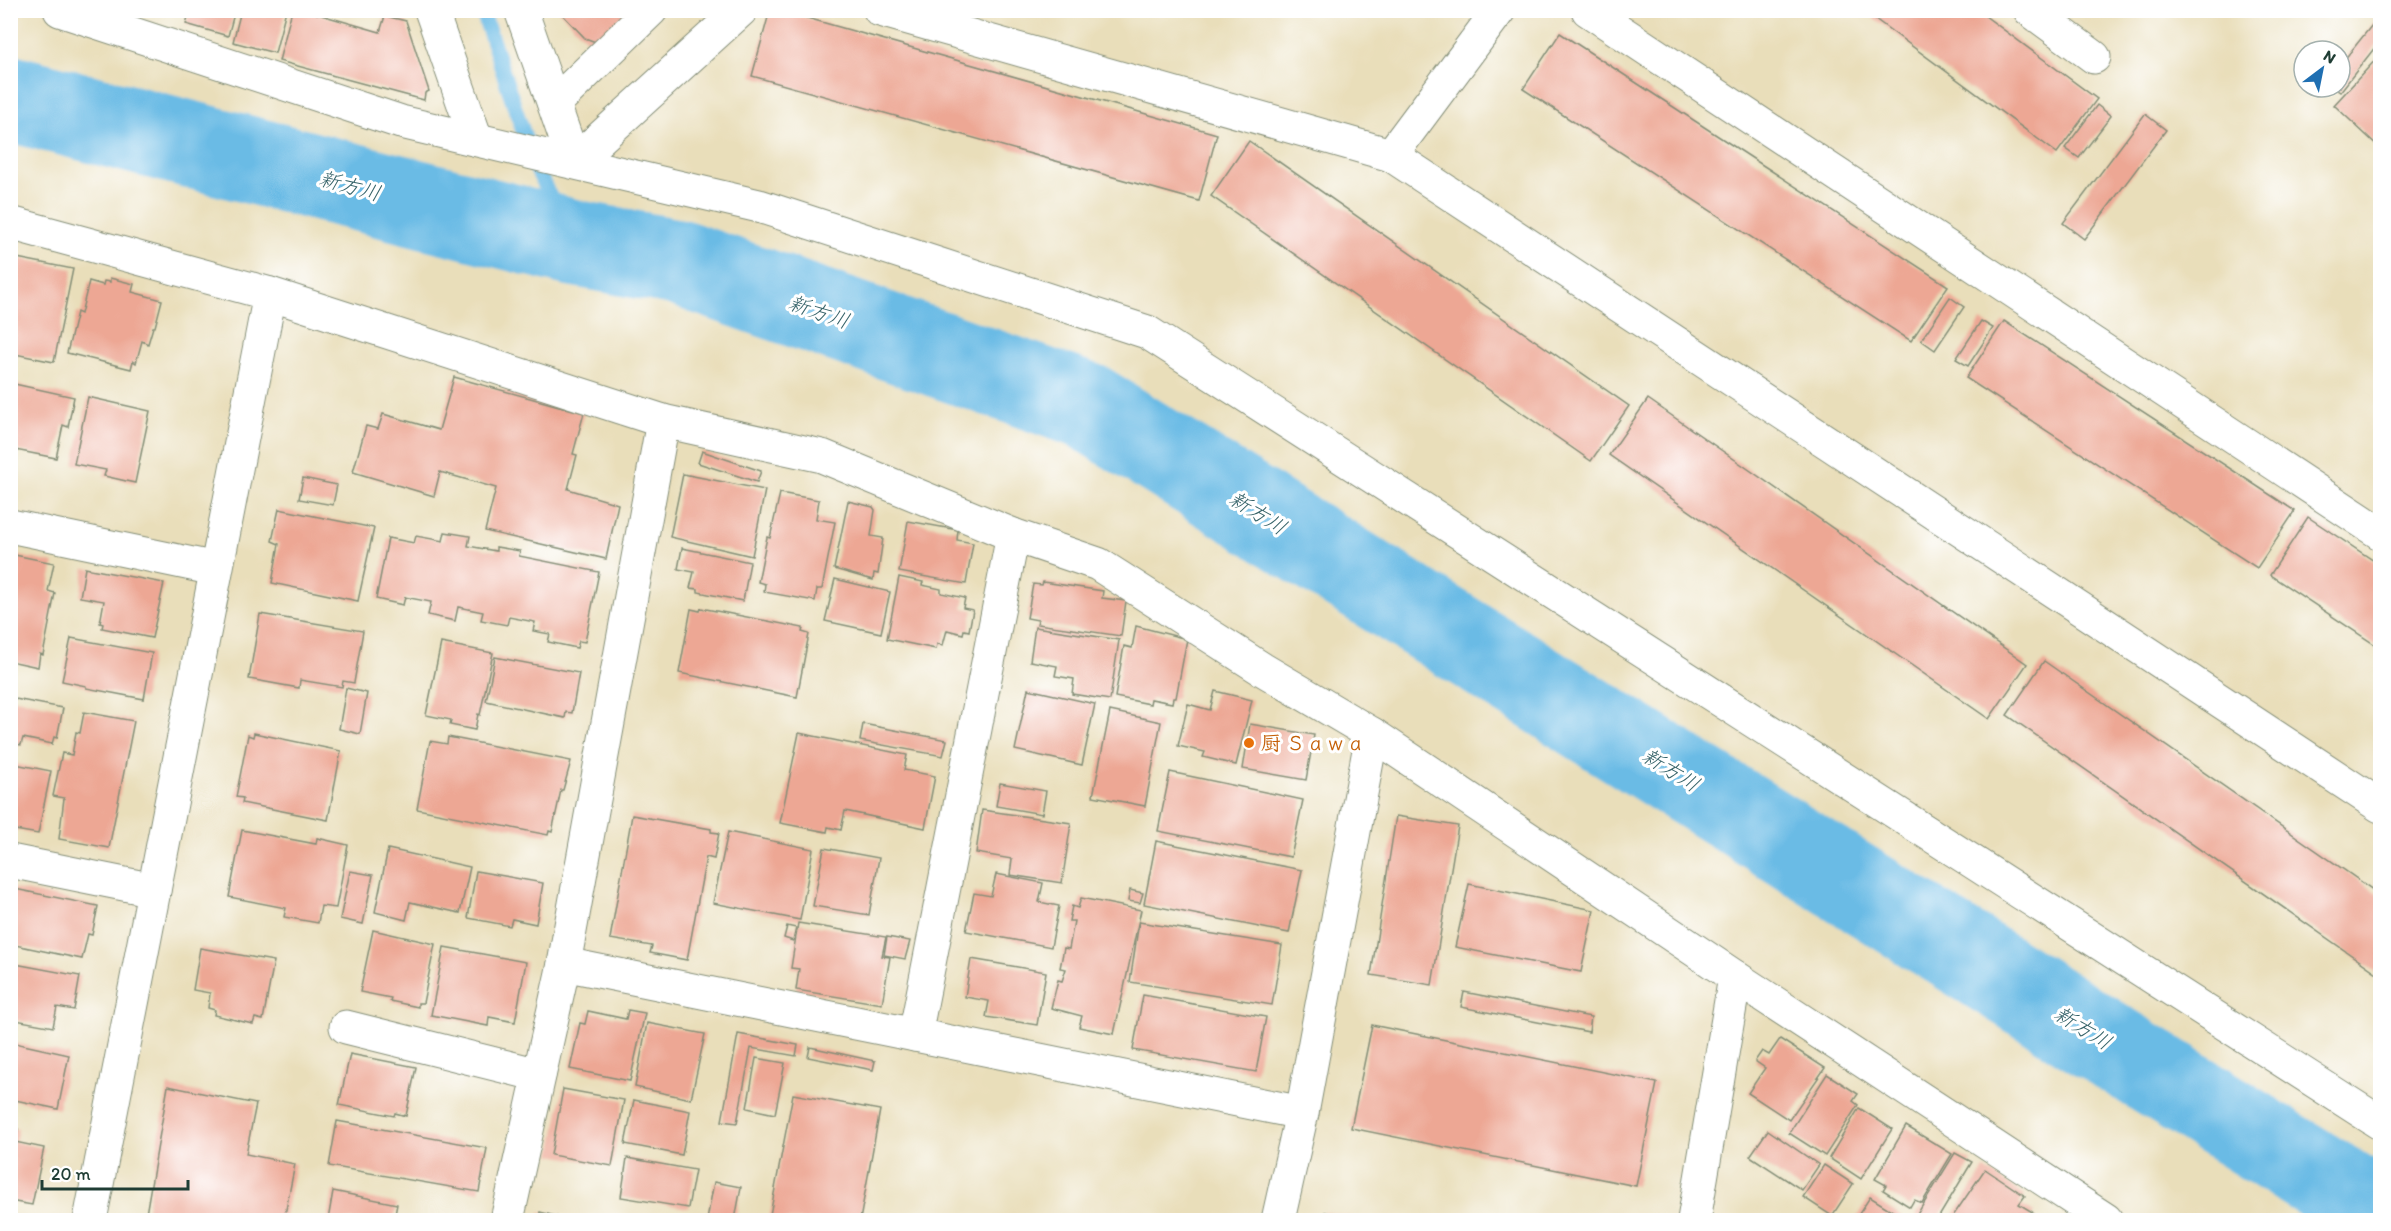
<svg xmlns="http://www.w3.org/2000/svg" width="2391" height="1231" viewBox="0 0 2391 1231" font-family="Itim,'Klee One',sans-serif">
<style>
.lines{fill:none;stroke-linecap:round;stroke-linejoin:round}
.stream{stroke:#6abbe5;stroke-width:15}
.river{stroke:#6abbe5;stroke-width:87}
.building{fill:#eda794}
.minor-casing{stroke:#848e77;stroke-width:35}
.minor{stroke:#fff;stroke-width:33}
.food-dot{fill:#e8710a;stroke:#fff;stroke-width:2}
.labels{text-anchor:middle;stroke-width:6;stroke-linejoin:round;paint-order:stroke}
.food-label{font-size:20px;font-weight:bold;fill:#c56008;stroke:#fff;text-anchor:start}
.water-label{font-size:21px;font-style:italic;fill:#366369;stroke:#fff}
</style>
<rect width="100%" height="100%" fill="#fff"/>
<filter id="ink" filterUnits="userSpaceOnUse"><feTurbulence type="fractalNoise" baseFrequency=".0167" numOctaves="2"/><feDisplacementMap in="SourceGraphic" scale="12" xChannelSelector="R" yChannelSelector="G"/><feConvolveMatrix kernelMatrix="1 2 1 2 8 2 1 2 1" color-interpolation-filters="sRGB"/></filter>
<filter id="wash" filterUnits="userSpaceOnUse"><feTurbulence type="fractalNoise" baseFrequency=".008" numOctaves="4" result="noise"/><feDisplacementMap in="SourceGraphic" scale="24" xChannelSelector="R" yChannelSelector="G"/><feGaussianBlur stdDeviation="1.35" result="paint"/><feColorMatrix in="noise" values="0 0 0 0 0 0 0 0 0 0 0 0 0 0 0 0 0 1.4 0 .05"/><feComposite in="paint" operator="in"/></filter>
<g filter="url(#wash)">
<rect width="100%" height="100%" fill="#e9deba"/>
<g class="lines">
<path class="stream" d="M482,10L534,164L573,243"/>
<path class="river" d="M10,98L573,243L677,262L1089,407L2380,1214"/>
</g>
<g id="blocks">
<g class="building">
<path d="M190,10H235L228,36L186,24Z"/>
<path d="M241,10H286L275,53L233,42Z"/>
<path d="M292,10H304L380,32L385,16L406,21L429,91L425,93L424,100L279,61Z"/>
<path d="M558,10H635L601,44L585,38Z"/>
<path d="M770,10H779L1217,134L1199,201L752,76Z"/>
<path d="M1863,10H1977L2097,99L2057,153Z"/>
<path d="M2376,20L2380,23V41L2340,92L2333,87H2340V65Z"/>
<path d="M1560,33L1948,286L1911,341L1523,89Z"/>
<path d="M2379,56L2380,58V148L2334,105Z"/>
<path d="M2097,105L2111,116L2079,158L2065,148Z"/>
<path d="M2145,114L2166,130L2084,239L2063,223Z"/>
<path d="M1249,141L1629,406L1591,461L1211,196Z"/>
<path d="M12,257L73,269L54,362L10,353Z"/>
<path d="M110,278L134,284L132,292L162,300L155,327H153L148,344L142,341L136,363L133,361L131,369L67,353L77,312L81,314L89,281L103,285L104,281L110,282Z"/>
<path d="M1950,297L1964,307L1935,350L1921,340Z"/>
<path d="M1981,321L1993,328L1968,366L1956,359Z"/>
<path d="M2004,321L2295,511L2257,568L1966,378Z"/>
<path d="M454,377L584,413L573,454L577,455L568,489L618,504L606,559L485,531L496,488L440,472L434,496L353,472L366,426L378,429L383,414L439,430Z"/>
<path d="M10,383L74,397L68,427L63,425L56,458L10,449Z"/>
<path d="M88,397L150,411L135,483L104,476L106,470L74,464Z"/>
<path d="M1648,399L2027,664L1989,719L1609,455Z"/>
<path d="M702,451L761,471L757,482L698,463Z"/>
<path d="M683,474L765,490L752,556L670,537Z"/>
<path d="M303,478L337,485L333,505L299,499Z"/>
<path d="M780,493L819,500L816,519L835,522L822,589H817L815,601L764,592L765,584L758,582L767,537L770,538Z"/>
<path d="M848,501L873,507L875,510L871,536L883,538L878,574L874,573L873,580L834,569Z"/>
<path d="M279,509L374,528L358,601L272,583L279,544L272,541Z"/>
<path d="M2308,517L2380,565V648L2270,575Z"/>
<path d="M908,521L958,530L957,540L973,543L966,584L899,572Z"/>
<path d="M445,532L470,536L468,546L496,551V547L520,551L519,556L599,572L585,642L579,641L577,648L548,642L550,634L533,631L535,622L509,617L507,625L481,620L483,612L458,607L455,621L428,615L431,602L405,597L403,605L376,599L388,538L414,543L416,536L443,541Z"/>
<path d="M682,548L750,562L743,601L698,592V589L690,588L694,572L678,569Z"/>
<path d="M10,554L54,563L48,591L55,593L43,655L40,654L38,667L10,661Z"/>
<path d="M85,568L164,583L152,638L102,628L103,624L100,623L104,601L80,597Z"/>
<path d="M899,577L923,582L922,585L941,589V593L965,598L963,608L973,610L969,631L964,630L963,634L947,630L943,645L937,644L936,649L887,639Z"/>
<path d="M835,579L890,592L881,633L825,621Z"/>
<path d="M1043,582L1103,591L1102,598L1126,601L1121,636L1037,624L1038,620L1027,618L1033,584L1042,585Z"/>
<path d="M701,608L803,628L802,632L809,634L797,697L679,673L691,609L700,611Z"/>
<path d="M260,614L363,631L354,683L343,681L342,687L300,680L299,688L249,679Z"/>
<path d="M1136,626L1187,639L1176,698H1173L1172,703L1151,699L1150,704L1115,697L1124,646L1132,648Z"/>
<path d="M1035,627L1119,640L1110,700L1072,694L1074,679L1055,676L1057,666L1030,661Z"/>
<path d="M71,638L152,653L144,699L86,688V686L62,681Z"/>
<path d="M441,643L493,653L480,715L478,714L475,730L450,725L451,720L426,715Z"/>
<path d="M495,657L579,673L572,713L566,712L565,718L486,701Z"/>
<path d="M2044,661L2380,895V975L2007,715Z"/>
<path d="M346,688L367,693L360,734L339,729Z"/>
<path d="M1028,689L1095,704L1082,765L1015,750Z"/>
<path d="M1215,691L1252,700L1236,765L1203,757L1205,752L1178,746L1188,704L1210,710Z"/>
<path d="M10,698L63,708L57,738L54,737L52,744L23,738L21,745L10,743Z"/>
<path d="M1110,711L1161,722L1145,806L1093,796Z"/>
<path d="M84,712L134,721L109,848L59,839L64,798L53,796L62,753L72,755L76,732L80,733Z"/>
<path d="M863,724L947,740L943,756L860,741Z"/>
<path d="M1250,724L1314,735L1306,780L1243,769Z"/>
<path d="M254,733L341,751L328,820L242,803L243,798L236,797L248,735L253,737Z"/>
<path d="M799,733L907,755L904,770L935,776L925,828L845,811L841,830L828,827L827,832L780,823Z"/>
<path d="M448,737L571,761L563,790H561L552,832L549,831L548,835L417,809L430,741L447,744Z"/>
<path d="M10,763L51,771L38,834L10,829Z"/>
<path d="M1170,772L1303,800L1291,857L1158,831Z"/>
<path d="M1000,783L1046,791L1042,814L996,806Z"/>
<path d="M982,810L1071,823L1062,883L1010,875L1012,859L976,853Z"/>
<path d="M632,815L711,829V832L719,833L714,859L706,857L687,960L650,953L652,946L610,939Z"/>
<path d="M1396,816L1458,826L1432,985L1371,975Z"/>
<path d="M242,830L316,844L317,838L348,845L336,908L321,906L318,923L284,917L286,908L229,897Z"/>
<path d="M728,832L813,849L800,920L713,903Z"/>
<path d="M1156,841L1302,870L1289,933L1144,904Z"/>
<path d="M824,848L879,858L869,915L813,906Z"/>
<path d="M388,849L470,867L460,913L410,902L406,920L375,912Z"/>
<path d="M350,871L373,875L363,924L340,919Z"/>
<path d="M476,871L543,883L536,924L512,919L510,926L468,918Z"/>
<path d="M996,874L1043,883L1039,902L1059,906L1051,947L966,931L974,893L991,896Z"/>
<path d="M1469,884L1594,910L1581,972L1455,947Z"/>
<path d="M10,888L98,906L92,935L88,934L82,959L10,944Z"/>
<path d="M1130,890L1143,893L1140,903L1128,901Z"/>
<path d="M1081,898L1141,910L1114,1034L1079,1027L1082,1016L1051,1008L1058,980L1062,981L1066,969L1060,968L1064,948L1069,949L1074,921H1069L1072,906L1078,908Z"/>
<path d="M1139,922L1282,945L1272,1005L1130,982Z"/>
<path d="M798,923L886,937L882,956L890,957L882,1004L796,990L799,969L791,968Z"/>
<path d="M787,926L796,928L793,941L784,938Z"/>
<path d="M373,930L435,944L423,1003H418V1007L390,1001L391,998L360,992Z"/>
<path d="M887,937L910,941L905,959L884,955Z"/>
<path d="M444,947L526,962L515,1022L489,1017L488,1026L431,1015Z"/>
<path d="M200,948L274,961L263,1020L255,1018L253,1024L214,1015L215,1010L208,1008L210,993L193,990Z"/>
<path d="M971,959L1046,972L1037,1025L986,1017L989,1001L965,997Z"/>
<path d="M10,963L80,976L74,1010L57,1007L53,1027L10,1019Z"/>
<path d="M1464,992L1591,1017L1589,1032L1461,1007Z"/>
<path d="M1143,995L1266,1017L1256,1072L1133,1050Z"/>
<path d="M628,1010L645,1013L630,1081L570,1069L580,1023L585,1024L588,1011L626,1019Z"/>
<path d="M647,1023L705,1034L691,1099L635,1087Z"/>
<path d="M1372,1025L1657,1083L1636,1186L1351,1128Z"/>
<path d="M738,1034L798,1045L796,1056L751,1048L737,1123L722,1121Z"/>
<path d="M1780,1039L1825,1068L1789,1120L1748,1093L1765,1068L1755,1061L1762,1051L1769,1055Z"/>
<path d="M10,1042L69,1055L58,1109L10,1099Z"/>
<path d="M810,1047L875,1061L873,1070L808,1057Z"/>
<path d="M350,1054L416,1067L406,1116L395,1113L394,1116L339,1105Z"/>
<path d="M756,1058L785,1063L775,1114L747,1108Z"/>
<path d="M1827,1074L1858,1094L1853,1101L1858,1105L1825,1156L1789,1133Z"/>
<path d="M168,1086L256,1104L246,1154L295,1164L284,1220H145Z"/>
<path d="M563,1089L624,1100L612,1166L551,1155Z"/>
<path d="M793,1094L880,1110L860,1220H769Z"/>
<path d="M634,1100L690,1111L682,1155L625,1144Z"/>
<path d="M1859,1108L1892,1129L1861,1179L1829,1158Z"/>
<path d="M337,1121L487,1148L479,1192L329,1166Z"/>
<path d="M1906,1126L1952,1154L1922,1203L1914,1200L1910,1207L1883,1190L1886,1185L1875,1179Z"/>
<path d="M10,1128L18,1129L15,1142L44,1148L32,1205L10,1201Z"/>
<path d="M1768,1130L1819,1165L1802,1190L1750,1156Z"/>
<path d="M1955,1153L1972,1162L1937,1220H1923L1916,1216Z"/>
<path d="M627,1158L695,1170L688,1208L621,1197Z"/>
<path d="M1824,1165L1853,1184L1832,1216L1803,1197Z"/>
<path d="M1985,1169L2025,1196L2019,1204L2034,1213L2029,1220H1959L1953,1216Z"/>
<path d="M714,1182L741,1187L735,1220H707Z"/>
<path d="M333,1191L397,1204L394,1220H328Z"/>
<path d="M1870,1197L1907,1220H1855Z"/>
<path d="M540,1212L570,1220H538Z"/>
<path d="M1325,1212L1361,1219V1220H1324Z"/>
</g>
</g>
</g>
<g filter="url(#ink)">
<use href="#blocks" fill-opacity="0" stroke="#848e77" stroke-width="1.5"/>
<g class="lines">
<defs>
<g id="minor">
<path d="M60,10L401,122L759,206L1147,332L2380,1123"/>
<path d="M431,10L476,139"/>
<path d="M521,10L574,162"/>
<path d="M880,10L1391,155L2380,806"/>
<path d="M1588,10L2380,533"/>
<path d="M2030,10L2094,57"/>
<path d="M554,104L651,10"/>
<path d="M1391,155L1499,10"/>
<path d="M574,162L741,10"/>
<path d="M10,223L270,294L663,421L822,456L1013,535L1098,564L1262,669L1372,734L1735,977L2106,1220"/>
<path d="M10,526L216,569"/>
<path d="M10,861L154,890"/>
<path d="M564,964L1302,1113"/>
<path d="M346,1027L539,1075"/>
<path d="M915,1035L1013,535"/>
<path d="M90,1220L270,294"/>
<path d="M507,1220L564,964L663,421"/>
<path d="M1278,1220L1302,1113L1372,734"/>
<path d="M1694,1220L1735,977"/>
</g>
</defs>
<use href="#minor" class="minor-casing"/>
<use href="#minor" class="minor"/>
</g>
</g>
<circle class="food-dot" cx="1249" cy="743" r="6"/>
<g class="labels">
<g class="food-label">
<text x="1261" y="750">厨 Ｓａｗａ</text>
</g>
<g class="water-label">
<text transform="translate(350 186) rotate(15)" y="7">新方川</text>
<text transform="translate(819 312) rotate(19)" y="7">新方川</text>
<text transform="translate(1258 513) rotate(32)" y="7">新方川</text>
<text transform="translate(1671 770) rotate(32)" y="7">新方川</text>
<text transform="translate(2083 1028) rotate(32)" y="7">新方川</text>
</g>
</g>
<rect width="2391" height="1231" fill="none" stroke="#fff" stroke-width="36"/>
<g transform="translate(2322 69) rotate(32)"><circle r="28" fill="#ffffff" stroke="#a5b1ae" stroke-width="1.5"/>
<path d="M0-4.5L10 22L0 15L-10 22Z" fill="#1f6fb2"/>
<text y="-9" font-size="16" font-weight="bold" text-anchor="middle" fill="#1f3d34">N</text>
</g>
<path d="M42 1180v9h146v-9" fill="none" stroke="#1f3d34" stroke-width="3"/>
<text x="51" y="1180" font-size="18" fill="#1f3d34" stroke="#ffffff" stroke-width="4.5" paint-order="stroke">20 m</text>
</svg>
